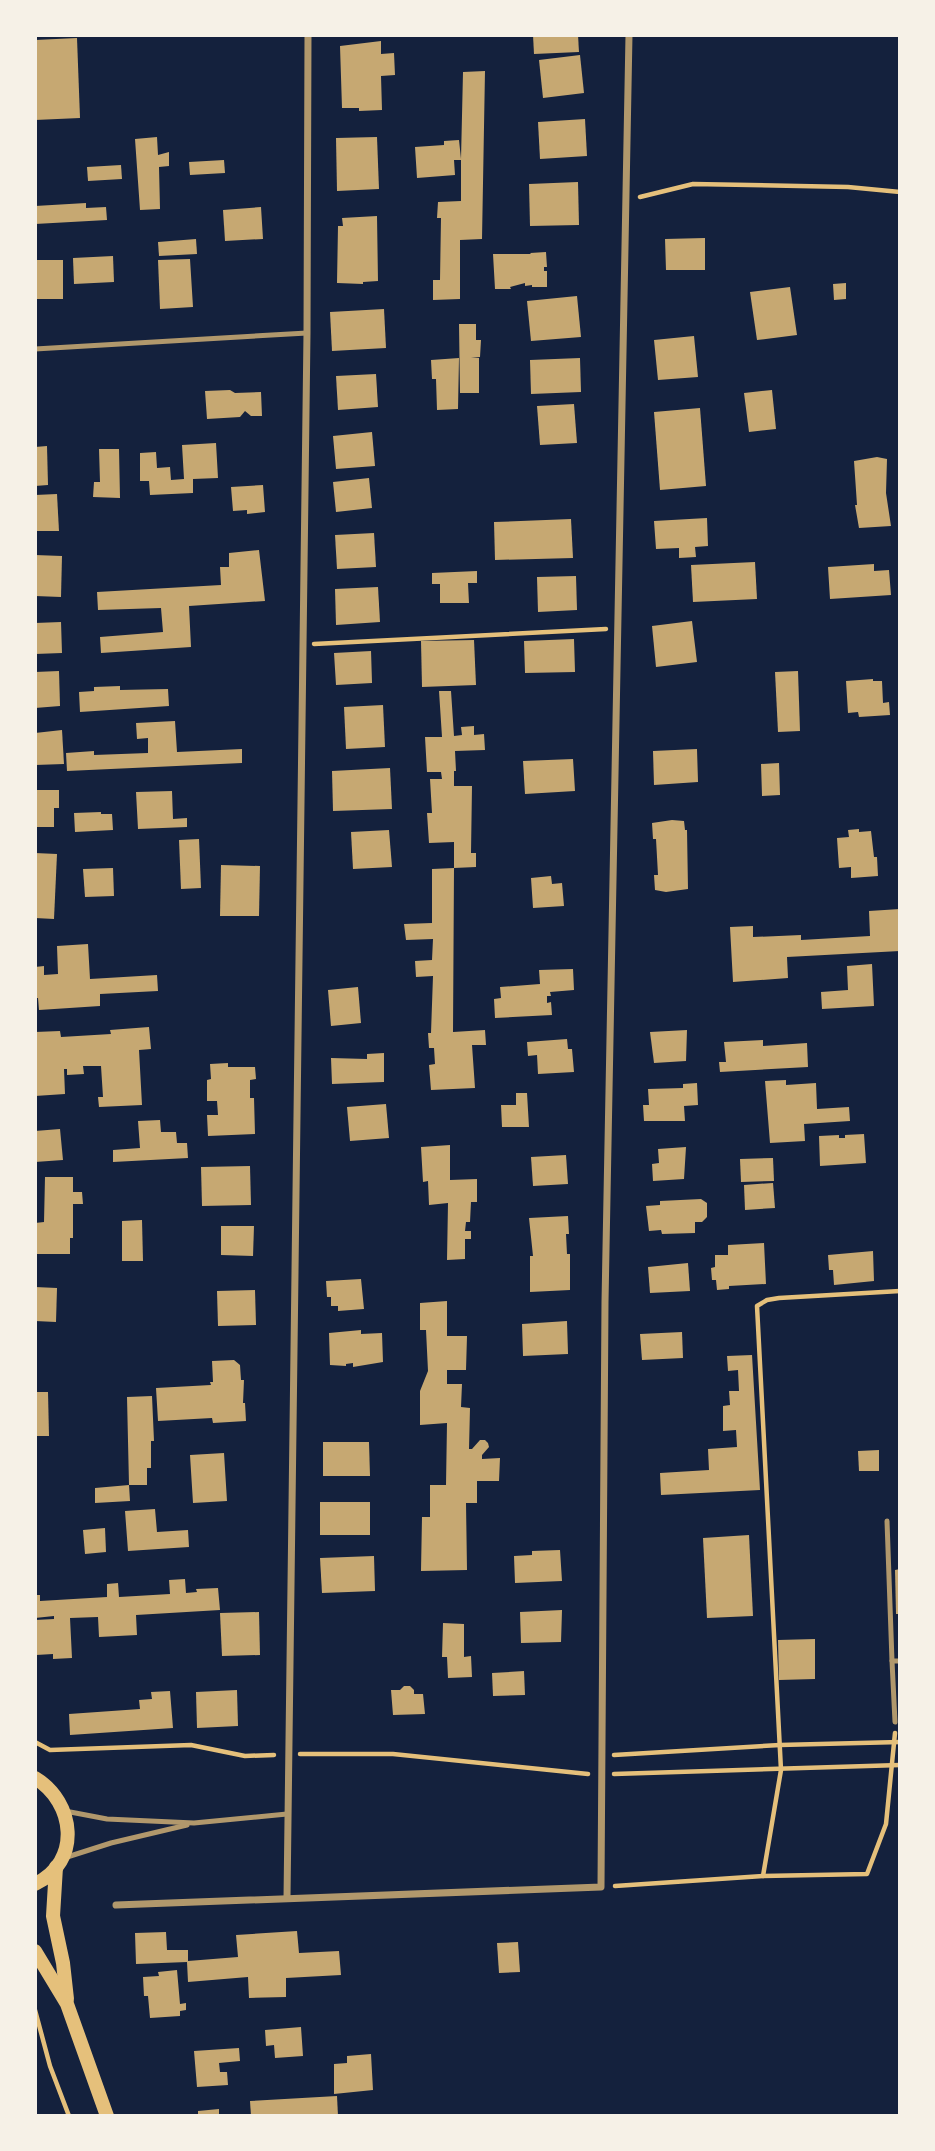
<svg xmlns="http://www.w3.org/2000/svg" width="935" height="2151" viewBox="0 0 935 2151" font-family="Figtree,sans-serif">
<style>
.building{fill:#c6a872}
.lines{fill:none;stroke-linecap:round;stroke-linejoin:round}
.path{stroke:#e5c07b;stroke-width:4.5}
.service{stroke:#b1986c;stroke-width:5}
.minor{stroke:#b1986c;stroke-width:7}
.secondary{stroke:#e5c07b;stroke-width:14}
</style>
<rect width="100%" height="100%" fill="#14213d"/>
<g class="building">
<path d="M533,35H578L579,52L534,54Z"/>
<path d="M77,38L80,118L35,120V40Z"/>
<path d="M381,41V54L394,53L395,75L381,76L382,110L359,111V108H342L340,46Z"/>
<path d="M580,55L584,93L543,98L539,60Z"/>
<path d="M485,71L482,239L460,240V299L433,300V280H440L441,218H437L438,202L461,201V160H454L455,175L417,178L415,147L444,145V141L459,140L461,159L463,72Z"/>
<path d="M585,119L587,156L540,159L538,122Z"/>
<path d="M157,137L158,155L169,152V166L159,167L160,209L140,210L135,139Z"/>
<path d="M377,137L379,189L337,191L336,138Z"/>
<path d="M224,160L225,173L190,175L189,162Z"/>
<path d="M121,165L122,179L88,181L87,167Z"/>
<path d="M578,182L579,225L530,226L529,184Z"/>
<path d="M86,203V208L106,207L107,220L35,224V206Z"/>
<path d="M261,207L263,239L225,241L223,210Z"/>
<path d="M377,216L378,281L363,282V284L337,283L338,226H343L342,218Z"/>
<path d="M705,238V270H666L665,239Z"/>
<path d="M196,239L197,254L159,256L158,242Z"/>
<path d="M546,252L547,267H544V271H547V287H532V285L525,286V283L510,287L511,289H495L493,254H531L530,253Z"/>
<path d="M113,256L114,282L74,284L73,258Z"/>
<path d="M190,259L193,307L160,309L158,260Z"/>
<rect x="35" y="260" width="28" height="39"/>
<path d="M846,283V299L834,300L833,284Z"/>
<path d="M790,287L797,335L757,340L750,292Z"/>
<path d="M577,296L581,337L531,341L527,301Z"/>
<path d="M384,309L386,348L332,351L330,312Z"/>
<path d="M459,324H476V340H481L480,357L471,358H479V393H460Z"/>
<path d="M694,336L698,377L658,380L654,340Z"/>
<path d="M459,358L458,409L437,410L436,379H432L431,360Z"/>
<path d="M580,358L581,392L531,394L530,360Z"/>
<path d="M376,374L378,407L338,410L336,376Z"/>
<path d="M230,390L235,393L261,392L262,416H251L245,411L240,417L207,419L205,391Z"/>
<path d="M772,390L776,429L749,432L744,393Z"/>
<path d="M574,404L577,443L540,445L537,406Z"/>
<path d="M700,408L706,486L660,490L654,412Z"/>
<path d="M372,432L375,466L336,469L333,436Z"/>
<path d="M216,443L218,478L193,479V493L150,495L149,481H140V453L156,452L157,468L170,467L171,480L184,479L182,445Z"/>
<path d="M47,446L48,485L35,486V447Z"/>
<path d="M99,449H119L120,498L93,497L94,482H100Z"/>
<path d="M877,457L887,459L886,493L891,526L859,528L855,505H857L854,461Z"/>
<path d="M369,478L372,508L336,512L333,482Z"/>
<path d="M263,485L265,512L247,514V510L233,511L231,487Z"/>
<path d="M57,494L59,531H35V495Z"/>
<path d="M707,518L708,546L695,547L696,557L679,558V548L656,549L654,521Z"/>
<path d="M571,519L573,558L495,560L494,522Z"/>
<path d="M374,533L376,567L337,569L335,535Z"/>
<path d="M259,550L265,601L189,606L191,647L101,653L100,637L163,632L161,608L98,610L97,592L221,585L220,567H229V553Z"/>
<path d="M35,555L62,556L61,597L35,596Z"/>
<path d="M755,562L757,599L693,602L691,565Z"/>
<path d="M874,564V571L889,570L891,595L830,599L828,567Z"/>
<path d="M477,571V583H468L469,603H440V584H432V573Z"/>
<path d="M576,576L577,610L538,612L537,577Z"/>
<path d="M378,587L380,622L336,625L335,589Z"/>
<path d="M692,621L697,662L656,667L652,626Z"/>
<path d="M61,622L62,653L35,654V623Z"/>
<path d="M574,639L575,672L525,673L524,641Z"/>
<path d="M474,640L476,685L422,687L421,641Z"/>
<path d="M371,651L372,683L336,685L334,653Z"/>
<path d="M59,671L60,706L35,708V672Z"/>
<path d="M798,671L800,731L778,732L775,672Z"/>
<path d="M873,679V681H882L883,703L889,702L890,715L859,717L858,712L848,713L846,681Z"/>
<path d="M120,686V690L168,689L169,706L80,712L79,692L94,691V687Z"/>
<path d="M439,691H451L454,736L462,735L461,727L474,726V735L484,734L485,750L455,751L456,771H454V786H472L471,853H476V867L454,868V842L429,843L427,813H432L430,779H442L441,772H427L425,737H442Z"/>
<path d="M383,705L385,747L346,749L344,707Z"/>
<path d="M175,721L177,752L242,749V763L67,771L66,753L94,751V755L148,753V738L137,739L136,723Z"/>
<path d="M62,730L64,764L35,765V733Z"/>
<path d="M697,749L698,782L654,785L653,751Z"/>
<path d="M573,759L575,791L525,794L523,761Z"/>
<path d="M779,763L780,795L762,796L761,764Z"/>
<path d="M390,768L392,809L333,811L332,771Z"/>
<path d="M35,790H59V808H54V827H35Z"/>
<path d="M172,791L173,819L187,818V827L138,829L136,792Z"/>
<path d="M101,812V814H112L113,830L75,832L74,813Z"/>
<path d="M672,820L684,821L685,830H687L688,889L666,892L655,890L654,875H658L656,839H653L652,823Z"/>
<path d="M859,829V832L871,831L874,857H877L878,876L851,878V867L839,868L837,838L849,837L848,830Z"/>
<path d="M389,830L392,867L353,869L351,832Z"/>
<path d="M199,839L201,888L181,889L179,840Z"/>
<path d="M35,853L57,854L54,919L35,918Z"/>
<path d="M221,865L260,866L259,916H220Z"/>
<path d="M113,868L114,896L85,897L83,869Z"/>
<path d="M454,868L453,1032L485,1030L486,1045H472L475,1088L431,1090L429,1065L435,1064L434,1048H429L428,1033H431L433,976L416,977L415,961L432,960L433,939L406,940L404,924L432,923V869Z"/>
<path d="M551,876L552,884L562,883L564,906L533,908L531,878Z"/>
<path d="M900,909V951L787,957L788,978L733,982L730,927L753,926V937L801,935V940L870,936L869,911Z"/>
<path d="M88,944L90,979L157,975L158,991L100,994V1006L39,1010L38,998H35V967L44,966V975L58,974L57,946Z"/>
<path d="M872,964L874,1006L822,1009L821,992L848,990L847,966Z"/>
<path d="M573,969L574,990L550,992L551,996H547V1003L551,1002L552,1015L495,1018L494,999L501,998L500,987L540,984L539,970Z"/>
<path d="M358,987L361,1023L331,1026L328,990Z"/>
<path d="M149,1027L151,1049L139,1050L142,1105L99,1107L98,1097H103L101,1066H83L84,1074L67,1075V1069H64L65,1094L35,1096V1032L60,1031L61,1037L111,1034L110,1030Z"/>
<path d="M687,1030L686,1061L654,1063L650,1032Z"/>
<path d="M567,1039L568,1049H572L574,1072L538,1074L537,1055L528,1056L527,1042Z"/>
<path d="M763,1040V1046L807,1043L808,1067L720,1072L719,1062H726L724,1042Z"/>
<path d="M384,1053V1082L332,1084L331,1058L367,1059V1054Z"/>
<path d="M228,1063V1067H255L256,1079L250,1080V1098H254L255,1134L208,1136L207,1115H218L217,1101H207V1080L211,1079L210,1064Z"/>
<path d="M786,1080V1085L816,1083L817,1109L849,1107L850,1121L804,1124L805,1141L770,1143L765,1081Z"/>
<path d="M697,1083L698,1105L684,1106L685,1121H644L643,1105H649L648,1089L683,1088V1084Z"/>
<path d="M516,1093H527L529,1127H502L501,1105H516Z"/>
<path d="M386,1104L389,1138L350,1141L347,1107Z"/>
<path d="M160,1120L161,1132H176L177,1143H187L188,1158L113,1162V1150L140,1148L138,1121Z"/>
<path d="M60,1129L63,1160L35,1162V1131Z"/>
<path d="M864,1134L866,1163L820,1166L819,1136L839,1135V1138H845V1135Z"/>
<path d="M450,1145V1180L477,1179V1202H471L470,1222H466L465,1231H471V1239H465V1259L447,1260L448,1203L429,1205L428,1181L423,1182L421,1147Z"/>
<path d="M686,1147L684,1179L653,1181L652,1164L659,1163L658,1149Z"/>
<path d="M566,1155L568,1184L533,1186L531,1157Z"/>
<path d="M773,1158L774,1181L741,1182L740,1159Z"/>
<path d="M250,1166L251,1205L202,1206L201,1167Z"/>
<path d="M45,1177H73V1192H82L83,1204H73V1238H70V1254H35V1223L44,1222Z"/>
<path d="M773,1183L775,1208L745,1210L744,1185Z"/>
<path d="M701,1199L707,1203V1217L702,1222H695V1233L662,1234L661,1230L649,1231L646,1206L660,1205V1201Z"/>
<path d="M568,1216L569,1234H566L567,1254H570V1290L530,1292V1256H533L529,1218Z"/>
<path d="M142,1220L143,1261H122V1221Z"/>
<path d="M221,1226H254L253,1256L221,1255Z"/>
<path d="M764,1243L766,1284L729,1286V1289L717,1290L716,1280H712L711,1268L715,1267V1255H728V1245Z"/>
<path d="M873,1251L874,1281L834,1285L833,1270H829L828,1255Z"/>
<path d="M688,1263L690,1291L650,1293L648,1267Z"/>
<path d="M361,1279L364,1309L338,1311V1306H331V1297H327L326,1281Z"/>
<path d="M35,1287L57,1288L56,1322L35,1321Z"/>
<path d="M255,1290L256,1325L218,1326L217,1291Z"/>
<path d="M447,1301V1336H467L466,1370H447V1384H462L461,1407L470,1408L469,1449H472L480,1440H485L488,1443L489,1447L482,1455V1459L500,1458L499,1481H477V1503H466L467,1570L421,1571L422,1517H430V1485H446L447,1423L420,1425V1391L428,1371L426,1330H420V1303Z"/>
<path d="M567,1321L568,1354L523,1356L522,1324Z"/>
<path d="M361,1330V1334L382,1333L383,1362L353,1367V1363L346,1364V1366L330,1365L329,1333Z"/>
<path d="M682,1332L683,1358L642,1360L640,1334Z"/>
<path d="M752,1355L760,1490L661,1495L660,1473L709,1470L708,1449L737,1447L736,1430L723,1431V1406L730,1405L729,1391H739L738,1370L728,1371L727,1356Z"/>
<path d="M234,1360L240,1365L241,1380H244L243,1403H245L246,1421L213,1423L212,1418L158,1421L156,1388L211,1385L210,1382H213L212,1361Z"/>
<path d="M35,1392H48L49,1436H35Z"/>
<path d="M152,1396L154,1441H151V1468H147V1485H129L127,1397Z"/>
<path d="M323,1442H369L370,1476H323Z"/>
<path d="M879,1450V1471H859L858,1451Z"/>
<path d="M224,1453L227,1501L193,1503L190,1455Z"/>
<path d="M129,1485L130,1501L95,1503V1488Z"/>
<rect x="320" y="1502" width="50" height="33"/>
<path d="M155,1509L157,1532L188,1530L189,1547L128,1551L125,1511Z"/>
<path d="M105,1528L106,1552L85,1554L83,1530Z"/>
<path d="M749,1535L753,1616L707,1618L703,1538Z"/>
<path d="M560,1550L562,1581L515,1583L514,1556L532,1555V1551Z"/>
<path d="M374,1556L375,1591L322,1593L320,1558Z"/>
<path d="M900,1569V1614H896L895,1570Z"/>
<path d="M185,1579L186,1593L197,1592L196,1589L218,1588L220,1610L136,1615L137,1635L99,1637L98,1617L70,1618L72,1658L53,1659V1654L36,1655L35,1620L54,1619V1616L35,1618V1595H40V1601L107,1597V1584L118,1583L119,1597L170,1594L169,1580Z"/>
<path d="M562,1610L561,1642L521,1643L520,1612Z"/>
<path d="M259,1612L260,1655L222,1656L220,1613Z"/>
<path d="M443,1623L464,1624V1657L471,1656L472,1677L448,1678L447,1657H442Z"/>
<path d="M815,1639V1679L779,1680L778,1640Z"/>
<path d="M524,1671L525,1695L493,1696L492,1673Z"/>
<path d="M404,1686H410L414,1690V1694H423L425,1714L393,1715L391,1690H400Z"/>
<path d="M237,1690L238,1726L197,1728L196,1692Z"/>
<path d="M170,1691L173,1728L70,1735L69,1714L140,1709L139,1700L152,1699L151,1692Z"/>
<path d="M297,1931L299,1953L339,1951L341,1975L286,1978V1997L249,1998L248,1977L188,1982L187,1962L136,1964L135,1933L166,1932L167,1950H188V1961L238,1957L236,1935Z"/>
<path d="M518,1942L520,1972L499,1973L497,1943Z"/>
<path d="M177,1970L180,2004L186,2003V2010L180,2011V2016L150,2018L148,1996H144L143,1977L159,1976L158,1972Z"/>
<path d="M301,2027L303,2056L275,2058L274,2045L266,2046L265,2030Z"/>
<path d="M239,2048L240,2061L219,2063L220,2072H227L228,2085L197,2087L194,2051Z"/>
<path d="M371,2054L373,2090L334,2094V2064L347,2063V2056Z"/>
<path d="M337,2096L338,2116H251L250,2101Z"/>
<path d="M219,2109V2116H198V2111Z"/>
</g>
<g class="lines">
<g class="path">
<path d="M640,197L693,184L848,187L900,192"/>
<path d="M314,644L606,629"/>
<path d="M35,1742L50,1750L191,1745L245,1756L274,1755"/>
<path d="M300,1754H393L588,1774"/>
<path d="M614,1755L780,1745L900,1742"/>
<path d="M614,1774L900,1765"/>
<path d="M763,1876L781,1770L757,1306L767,1300L779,1298L900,1291"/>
<path d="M615,1886L763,1876L867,1874L886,1824L895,1733"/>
<path d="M35,2010L50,2066L69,2116"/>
</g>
<g class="service">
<path d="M35,349L307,333"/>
<path d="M887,1521L892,1661"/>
<path d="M895,1722L892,1661H900"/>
<path d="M65,1811L107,1819L194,1823L287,1814"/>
<path d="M64,1858L111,1843L187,1825"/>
</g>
<g class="minor">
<path d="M287,1898L307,333L308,35"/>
<path d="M116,1905L601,1887L605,1302L629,35"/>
</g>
<g class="secondary">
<path d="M35,1778C75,1802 82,1862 35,1884"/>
<path d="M56,1867L53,1916L63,1963L67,1999"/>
<path d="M35,1951L67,2004L107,2116"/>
</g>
</g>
<rect width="935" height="2151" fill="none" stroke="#f6f1e7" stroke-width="74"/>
</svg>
